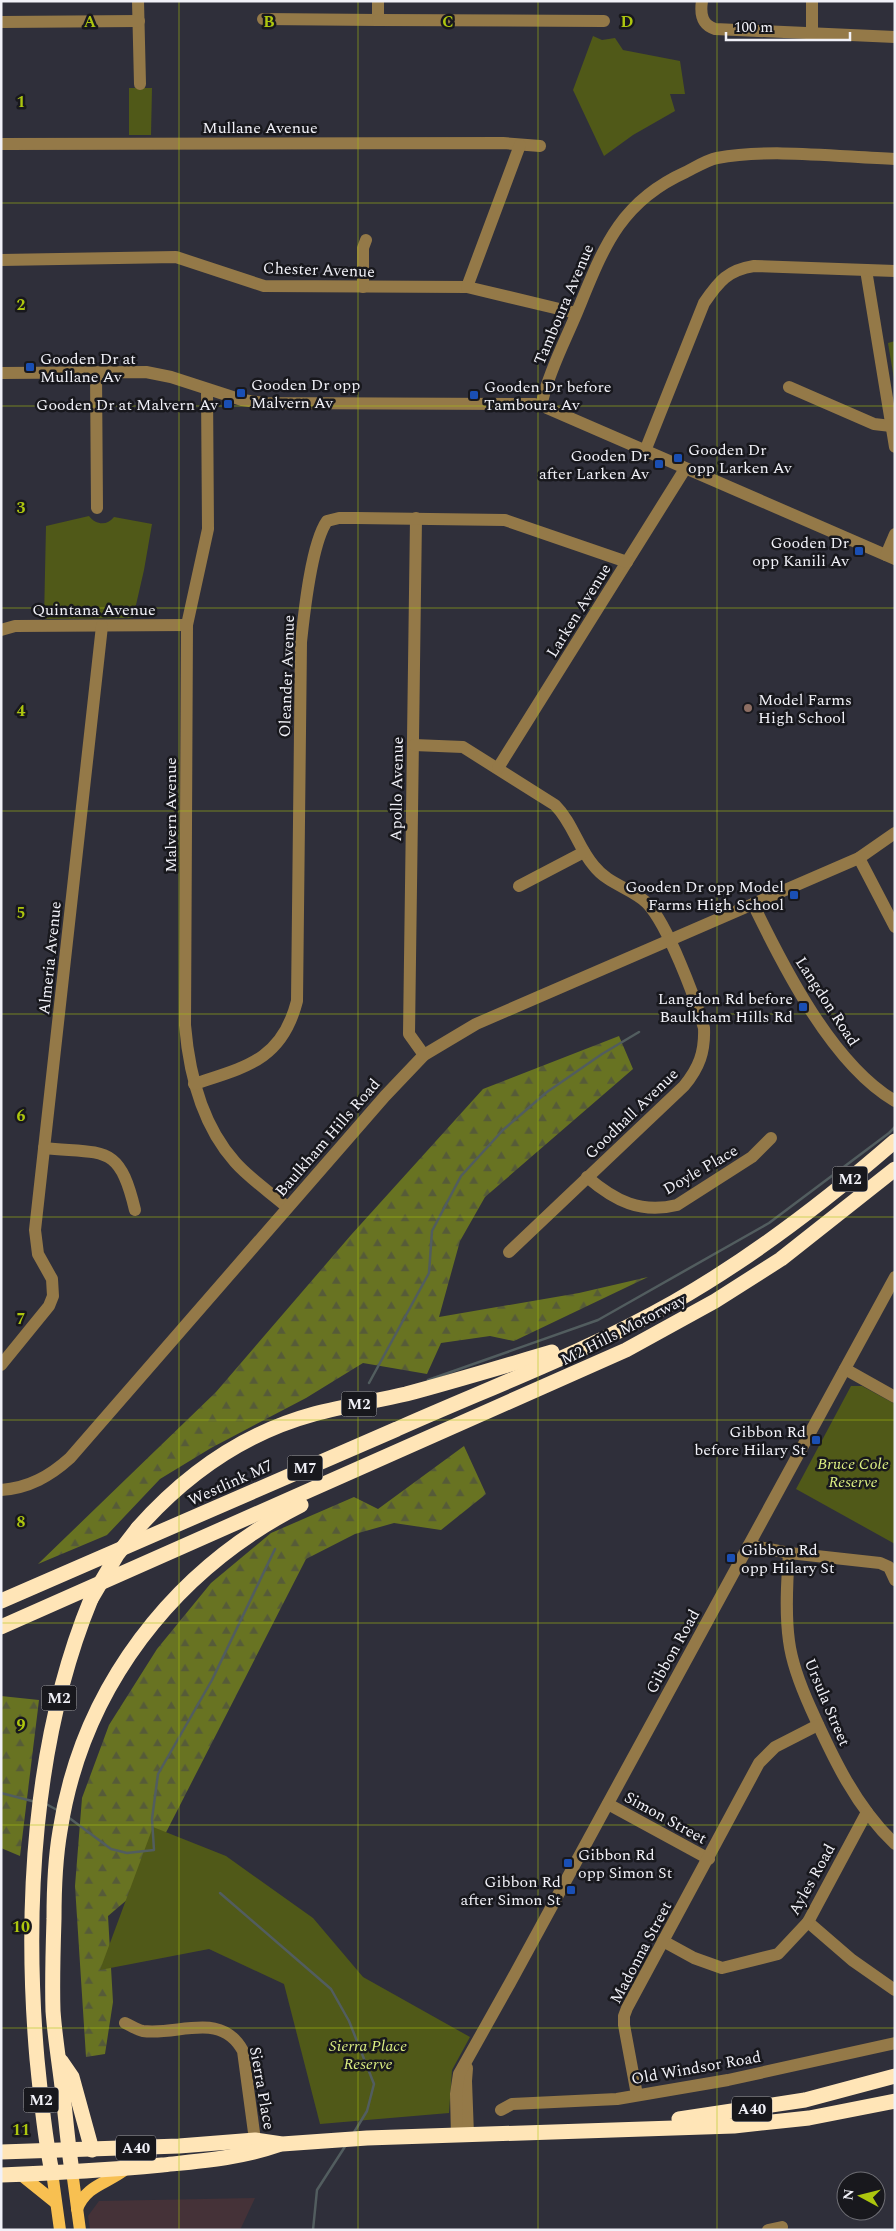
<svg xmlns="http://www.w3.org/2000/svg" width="896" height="2231" viewBox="0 0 896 2231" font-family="Spectral,serif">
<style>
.commercial{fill:#453238}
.forest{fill:url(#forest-firs)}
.park{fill:#505918}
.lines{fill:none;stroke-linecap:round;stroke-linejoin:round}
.stream{stroke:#525d5f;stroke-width:2.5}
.minor{stroke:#947948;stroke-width:12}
.major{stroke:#f8c051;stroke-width:12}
.highway{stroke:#ffe5b7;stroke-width:15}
.highway-bridge{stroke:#ffe5b7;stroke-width:15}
.grid{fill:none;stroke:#adc60e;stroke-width:1;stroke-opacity:0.55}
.transit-dot{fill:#1a4fb4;stroke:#18181d;stroke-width:2}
.education-dot{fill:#8d6e63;stroke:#18181d;stroke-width:2}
.labels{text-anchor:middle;stroke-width:5;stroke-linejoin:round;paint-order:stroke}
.shield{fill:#18181d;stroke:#b0b0b6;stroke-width:1}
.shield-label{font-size:15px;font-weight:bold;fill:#f1f1f8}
.street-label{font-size:16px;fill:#f1f1f8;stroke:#18181d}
.poi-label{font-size:16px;fill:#f1f1f8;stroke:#18181d;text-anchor:start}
.park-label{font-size:16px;font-style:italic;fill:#dcef82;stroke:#18181d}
.grid-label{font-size:16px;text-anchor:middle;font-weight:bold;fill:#adc60e;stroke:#18181d;stroke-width:5;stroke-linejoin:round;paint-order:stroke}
</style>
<defs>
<pattern id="forest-firs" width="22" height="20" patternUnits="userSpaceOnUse" patternTransform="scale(1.25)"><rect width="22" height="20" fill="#687322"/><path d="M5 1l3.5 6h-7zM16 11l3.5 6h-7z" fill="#565b38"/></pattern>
</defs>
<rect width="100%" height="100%" fill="#2f2f3a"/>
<path class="commercial" d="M255,2198L240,2230H90L88,2216L99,2201Z"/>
<g class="forest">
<path d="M619,1036L633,1069L485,1197L460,1241L439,1317L579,1293L648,1277L514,1341L490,1336L441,1343L427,1374L363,1363L306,1398L211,1448L160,1479L107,1535L38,1564L216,1392L351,1235L483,1089Z"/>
<path d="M464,1446L486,1494L441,1530L394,1523L355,1534L306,1559L135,1893L108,1916L113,2002L105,2054L86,2057L75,1886L82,1798L109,1725L157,1649L211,1583L271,1533L354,1497L378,1509Z"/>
<path d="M1,1696L39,1700L20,1856L1,1848Z"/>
</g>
<g class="park">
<path d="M593,36L602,40L615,38L623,50L680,61L685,94H670L675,111L633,135L604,156L573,90Z"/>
<path d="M129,88H152L151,135H129Z"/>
<path d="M895,341V385L888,343Z"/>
<path d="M89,516C96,525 107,526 114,517L152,524L144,570L133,618L44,619L46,526Z"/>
<path d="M851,1386H862L895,1404V1544L796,1489Z"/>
<path d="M153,1827L226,1856L313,1918L363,1977L470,2037L452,2070L449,2113L320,2124L284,1984L209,1949L100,1970Z"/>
</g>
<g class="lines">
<g class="stream">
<path d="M428,1380L598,1320L769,1223L889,1133L895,1127"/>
<path d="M369,1383L429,1273L432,1231L461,1176L503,1130L547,1092L602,1054L639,1032"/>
<path d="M1,1793L36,1802"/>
<path d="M46,1804L59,1811"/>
<path d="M68,1817L111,1849L127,1853L154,1850L152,1819L158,1774L212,1680L275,1549"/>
<path d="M220,1893L331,1989L349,2021L374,2084L367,2111L353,2134"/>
<path d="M313,2230L317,2190L346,2145"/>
</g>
<g class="minor">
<path d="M138,1L140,84"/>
<path d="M702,1C700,14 702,25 715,29L895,37"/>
<path d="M263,19L378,20V1"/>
<path d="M378,20L604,21"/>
<path d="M1,22L139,21"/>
<path d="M812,34V1"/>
<path d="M1,144L503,143L540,146"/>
<path d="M1,260L176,257L264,286L467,287L576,313"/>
<path d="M866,270L895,447"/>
<path d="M363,287V248L366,240"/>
<path d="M467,287L520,145"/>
<path d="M96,372L97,508"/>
<path d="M1,373L146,372L171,377L242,400L264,403L535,404"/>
<path d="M789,387L874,424L891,426"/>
<path d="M207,390L208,529L187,625L185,1025C189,1073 202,1125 235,1162C250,1179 271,1193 287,1207"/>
<path d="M543,398C550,370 564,343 575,317C602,252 617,203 686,172C696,167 707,160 717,158C771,148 840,157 895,159"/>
<path d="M547,408L895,559"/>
<path d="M645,451L704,303C719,281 728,270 754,266L895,271"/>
<path d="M416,518L409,1034L424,1055"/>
<path d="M886,555L895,534"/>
<path d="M1,630L15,626L187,625"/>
<path d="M414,745L463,747L555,805C573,823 578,848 594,866C608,884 631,888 647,903C668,925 695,998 704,1028C705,1052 699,1068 684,1086L509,1252"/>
<path d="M498,768L685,469"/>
<path d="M859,858L895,927"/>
<path d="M519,886L584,852"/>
<path d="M753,904C784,968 833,1065 895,1101"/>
<path d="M194,1084C246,1067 282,1060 297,1001L301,642C304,614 311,544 327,521L339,518H356L505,520L627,562"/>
<path d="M44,1148C105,1154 119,1143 135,1210"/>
<path d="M587,1177C615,1201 641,1214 677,1205L752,1157L771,1138"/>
<path d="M1,1365L49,1306L53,1296L52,1279L38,1254L35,1230L102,626"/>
<path d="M845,1369L895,1397"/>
<path d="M1,1490C29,1488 50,1476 70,1458L385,1096L424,1055L476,1024L859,858L895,833"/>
<path d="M749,1545L789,1553L880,1563L889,1567L895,1580"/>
<path d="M789,1553C787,1581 785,1613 789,1641C792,1665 801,1687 811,1709C833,1758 856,1807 895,1844"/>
<path d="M608,1804L709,1859"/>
<path d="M808,1922L852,1960L895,1990"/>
<path d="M663,1941L694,1958L722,1968L778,1954L808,1922L867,1812"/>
<path d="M125,2023C130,2025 137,2030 143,2031C178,2036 221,2010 243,2051L255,2140"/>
<path d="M467,2068L466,2081L468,2135"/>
<path d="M637,2095L624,2025V2016L627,2008L759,1763L775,1747L818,1725"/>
<path d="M501,2110L512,2104L617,2099L728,2080L895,2043"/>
<path d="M457,2136L456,2094L459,2074L510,1983L895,1277"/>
<path d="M768,2230L782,2227"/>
</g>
<g class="major">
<path d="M72,2171L80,2230"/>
<path d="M52,2172L60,2230"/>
<path d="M20,2174L56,2203"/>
<path d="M77,2209C87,2184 108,2184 127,2168"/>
</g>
<g class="highway">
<path d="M138,1528C185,1475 244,1433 314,1414C344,1406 376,1401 406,1394C455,1381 504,1366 552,1352"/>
<path d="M1,1601C133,1543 265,1486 397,1429C489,1388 586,1352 674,1302C753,1257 826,1201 895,1141"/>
<path d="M1,1627L626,1350L715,1301L781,1259L895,1169"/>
<path d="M61,2061L72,2077L92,2150"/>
<path d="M679,2119L805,2100L895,2076"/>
<path d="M1,2152L179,2146L255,2140L282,2144L367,2138L734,2126L809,2118L895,2101"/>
<path d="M72,2171C68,2146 66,2120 63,2095C60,2067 55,2039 53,2011C52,1980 53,1950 54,1919C54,1890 55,1860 60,1831C82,1688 173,1570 301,1505"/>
<path d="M52,2172C44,2135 41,2097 37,2059C24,1909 33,1740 91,1599"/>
<path d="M1,2175C55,2173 108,2170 162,2165C201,2161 241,2158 278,2145"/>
</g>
<path class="highway-bridge" d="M91,1599L117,1555L138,1528"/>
</g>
<path class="grid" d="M179,1V2230M358,1V2230M538,1V2230M717,1V2230M1,203H895M1,406H895M1,608H895M1,811H895M1,1014H895M1,1217H895M1,1420H895M1,1623H895M1,1825H895M1,2028H895"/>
<g class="transit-dot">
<rect x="25" y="362" width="10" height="10" rx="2.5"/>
<rect x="236" y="388" width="10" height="10" rx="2.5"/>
<rect x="469" y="390" width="10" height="10" rx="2.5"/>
<rect x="223" y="399" width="10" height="10" rx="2.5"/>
<rect x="673" y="453" width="10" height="10" rx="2.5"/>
<rect x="654" y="459" width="10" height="10" rx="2.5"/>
<rect x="854" y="546" width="10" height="10" rx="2.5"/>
<rect x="789" y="890" width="10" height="10" rx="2.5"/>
<rect x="798" y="1002" width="10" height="10" rx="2.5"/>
<rect x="811" y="1435" width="10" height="10" rx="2.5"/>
<rect x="726" y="1553" width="10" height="10" rx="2.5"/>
<rect x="563" y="1858" width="10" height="10" rx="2.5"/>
<rect x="566" y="1885" width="10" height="10" rx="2.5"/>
</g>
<circle class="education-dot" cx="748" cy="708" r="5"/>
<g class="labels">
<g class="shield">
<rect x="832.5" y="1166.5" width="35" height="25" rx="4"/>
<rect x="341.5" y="1391.5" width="35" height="25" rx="4"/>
<rect x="287.5" y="1455.5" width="35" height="25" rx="4"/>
<rect x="41.5" y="1685.5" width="35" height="25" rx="4"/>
<rect x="23.5" y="2087.5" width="35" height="25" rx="4"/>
<rect x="732" y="2096.5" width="40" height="25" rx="4"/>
<rect x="116" y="2135.5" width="40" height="25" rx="4"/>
</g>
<g class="shield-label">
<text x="850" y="1184">M2</text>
<text x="359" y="1409">M2</text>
<text x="305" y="1473">M7</text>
<text x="59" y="1703">M2</text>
<text x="41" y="2105">M2</text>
<text x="752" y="2114">A40</text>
<text x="136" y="2153">A40</text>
</g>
<g class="street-label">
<text x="260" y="133">Mullane Avenue</text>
<text transform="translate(319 269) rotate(2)" y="6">Chester Avenue</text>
<text transform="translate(563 304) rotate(-67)" y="6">Tamboura Avenue</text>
<text x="94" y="615">Quintana Avenue</text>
<text transform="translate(578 610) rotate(-58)" y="6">Larken Avenue</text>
<text transform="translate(286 676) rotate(-88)" y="6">Oleander Avenue</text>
<text transform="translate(396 789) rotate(-89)" y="6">Apollo Avenue</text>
<text transform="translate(170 815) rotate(-90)" y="6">Malvern Avenue</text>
<text transform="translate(49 958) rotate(-84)" y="6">Almeria Avenue</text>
<text transform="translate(828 1001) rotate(57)" y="6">Langdon Road</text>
<text transform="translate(631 1113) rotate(-44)" y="6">Goodhall Avenue</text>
<text transform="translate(327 1137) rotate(-49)" y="6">Baulkham Hills Road</text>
<text transform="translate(700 1169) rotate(-30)" y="6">Doyle Place</text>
<text transform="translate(623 1329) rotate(-27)" y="6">M2 Hills Motorway</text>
<text transform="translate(230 1482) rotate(-24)" y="6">Westlink M7</text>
<text transform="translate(672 1651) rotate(-61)" y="6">Gibbon Road</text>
<text transform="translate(828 1702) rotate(67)" y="6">Ursula Street</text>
<text transform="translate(666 1817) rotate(29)" y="6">Simon Street</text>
<text transform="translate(811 1879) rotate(-61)" y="6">Ayles Road</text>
<text transform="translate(640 1952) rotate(-62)" y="6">Madonna Street</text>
<text transform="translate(696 2067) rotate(-10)" y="6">Old Windsor Road</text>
<text transform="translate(263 2088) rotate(80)" y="6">Sierra Place</text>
</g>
<g class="poi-label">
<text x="40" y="364">Gooden Dr at<tspan x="40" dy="18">Mullane Av</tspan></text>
<text x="251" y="390">Gooden Dr opp<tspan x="251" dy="18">Malvern Av</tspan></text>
<text x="484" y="392">Gooden Dr before<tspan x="484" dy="18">Tamboura Av</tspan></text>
<text x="218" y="410" text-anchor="end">Gooden Dr at Malvern Av</text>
<text x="688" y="455">Gooden Dr<tspan x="688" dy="18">opp Larken Av</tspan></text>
<text x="649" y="461" text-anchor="end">Gooden Dr<tspan x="649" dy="18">after Larken Av</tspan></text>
<text x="849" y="548" text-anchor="end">Gooden Dr<tspan x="849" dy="18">opp Kanili Av</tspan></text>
<text x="758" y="705">Model Farms<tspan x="758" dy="18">High School</tspan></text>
<text x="784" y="892" text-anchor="end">Gooden Dr opp Model<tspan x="784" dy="18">Farms High School</tspan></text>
<text x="793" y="1004" text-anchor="end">Langdon Rd before<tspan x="793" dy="18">Baulkham Hills Rd</tspan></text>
<text x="806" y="1437" text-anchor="end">Gibbon Rd<tspan x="806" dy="18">before Hilary St</tspan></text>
<text x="741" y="1555">Gibbon Rd<tspan x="741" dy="18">opp Hilary St</tspan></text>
<text x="578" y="1860">Gibbon Rd<tspan x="578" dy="18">opp Simon St</tspan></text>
<text x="561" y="1887" text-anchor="end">Gibbon Rd<tspan x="561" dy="18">after Simon St</tspan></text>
</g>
<g class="park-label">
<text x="853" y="1469">Bruce Cole<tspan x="853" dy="18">Reserve</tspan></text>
<text x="368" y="2051">Sierra Place<tspan x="368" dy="18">Reserve</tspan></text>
</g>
</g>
<g class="grid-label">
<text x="90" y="27">A</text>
<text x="269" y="27">B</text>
<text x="448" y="27">C</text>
<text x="627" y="27">D</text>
<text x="21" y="107">1</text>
<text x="21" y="310">2</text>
<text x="21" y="513">3</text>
<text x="21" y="716">4</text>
<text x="21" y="918">5</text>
<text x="21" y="1121">6</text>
<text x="21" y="1324">7</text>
<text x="21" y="1527">8</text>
<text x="21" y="1730">9</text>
<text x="21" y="1932">10</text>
<text x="21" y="2135">11</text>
</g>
<rect width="896" height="2231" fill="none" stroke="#f1f1f8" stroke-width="5"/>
<g transform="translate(861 2196) rotate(277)"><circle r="24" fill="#18181d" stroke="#6f6f75"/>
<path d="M0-4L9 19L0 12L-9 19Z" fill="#adc60e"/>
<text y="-8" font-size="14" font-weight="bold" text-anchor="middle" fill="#f1f1f8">N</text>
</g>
<path d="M726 32v8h124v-8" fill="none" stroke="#f1f1f8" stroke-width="2.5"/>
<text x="734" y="32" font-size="15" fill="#f1f1f8" stroke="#18181d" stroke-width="4" paint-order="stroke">100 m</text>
</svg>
